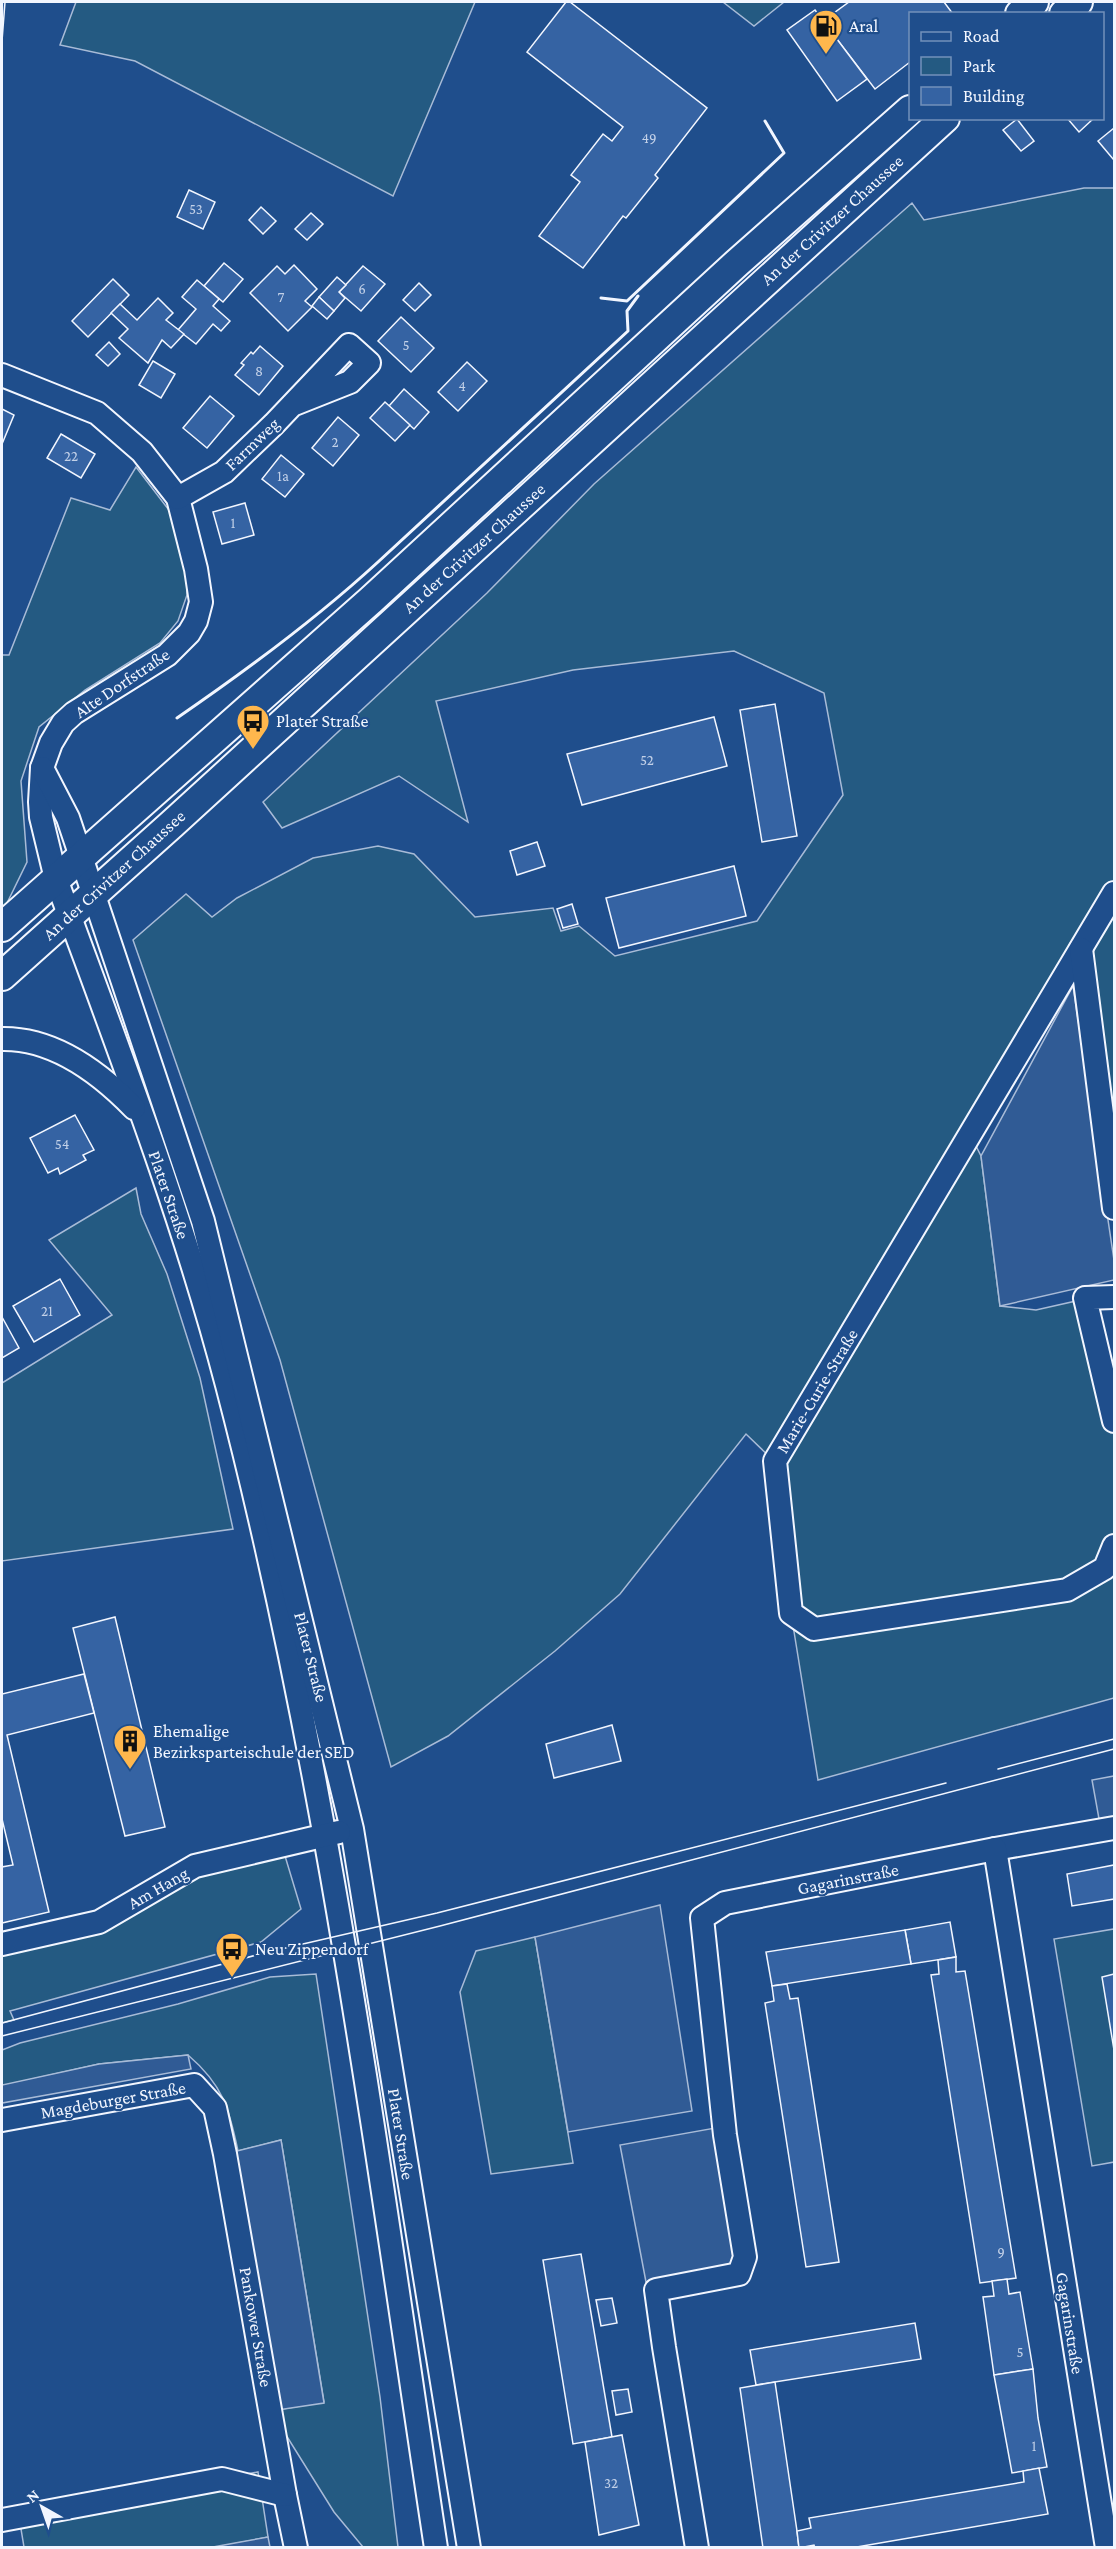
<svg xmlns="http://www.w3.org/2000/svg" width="1116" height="2549" viewBox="0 0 1116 2549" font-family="'Crimson Pro',serif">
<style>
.green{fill:#245a82;stroke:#a8bbd7;stroke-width:1.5}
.parking{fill:#305b95;stroke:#a8bbd7;stroke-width:1.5}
.building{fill:#3563a3;stroke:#f2f6ff;stroke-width:1.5}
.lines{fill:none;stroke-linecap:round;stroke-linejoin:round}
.minor-casing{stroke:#f2f6ff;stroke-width:26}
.major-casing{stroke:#f2f6ff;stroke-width:32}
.minor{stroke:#1f4e8c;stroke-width:22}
.major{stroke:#1f4e8c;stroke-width:28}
.tram{stroke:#f2f6ff;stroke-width:1.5}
.wall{stroke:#f2f6ff;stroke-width:3}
.labels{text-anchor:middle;stroke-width:4.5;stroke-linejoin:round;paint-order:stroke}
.number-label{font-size:15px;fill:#c3d1e8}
.poi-label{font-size:18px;fill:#f2f6ff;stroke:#1f4e8c;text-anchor:start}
.street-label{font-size:18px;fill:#f2f6ff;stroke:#1f4e8c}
</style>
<rect width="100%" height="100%" fill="#1f4e8c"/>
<g class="green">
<path d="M76,2H475L393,196L135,61L60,45Z"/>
<path d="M723,2H784L754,26Z"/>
<path d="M1084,188H1114V1209L1081,950L970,1134L981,1156L1000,1306L1036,1310L1085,1299L1114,1421V1698L818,1780L791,1613L775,1462L746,1434L620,1594L555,1651L448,1736L391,1767L280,1360L133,940L186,894L212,917L237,898L313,858L378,846L414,854L475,917L553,908L561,931L579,926L615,956L757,921L843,795L824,693L734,651L573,670L436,701L468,822L399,776L282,828L263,802L487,593L594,484L912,203L924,220Z"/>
<path d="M136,467L175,518L186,564L187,595L178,621L160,643L85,690L39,727L21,781L27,862L6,905L2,909V655H9L71,498L110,510Z"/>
<path d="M136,1188L141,1214L167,1274L200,1378L233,1529L2,1561V1383L112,1315L49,1240Z"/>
<path d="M282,1846L301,1909L261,1942L10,2011L14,2020L2,2023V1944L99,1922L195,1866Z"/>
<path d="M1114,1929V2162L1092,2166L1054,1939Z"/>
<path d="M535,1937L573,2163L491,2174L460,1992L476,1951Z"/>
<path d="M316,1974L380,2397L398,2547H363L334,2512L271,2411L324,2402L281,2140L238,2151C229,2108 223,2085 188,2055L99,2064L2,2086V2050L20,2043L178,2004L270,1977Z"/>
<path d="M258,2472L268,2537L213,2548L24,2547L19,2517Z"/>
</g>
<g class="parking">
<path d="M1073,986L1114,1260V1280L1000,1306L981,1156Z"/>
<path d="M1114,1776V1828L1101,1830L1092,1780Z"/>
<path d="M660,1905L692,2111L568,2132L535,1937Z"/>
<path d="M188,2055L191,2069L2,2103V2085L99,2064Z"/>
<path d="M715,2128L739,2263L646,2282L620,2145Z"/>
<path d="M281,2140L324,2403L271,2411L225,2154Z"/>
<path d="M268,2537L270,2547H213Z"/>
</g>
<g class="building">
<path d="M2,2H5L2,41Z"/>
<path d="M566,2H570L707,108L655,175L658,178L626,218L623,216L583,268L539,236L580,182L571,175L603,134L612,141L623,127L527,52Z"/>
<path d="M849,2H944L953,14H910V62L875,89L823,21Z"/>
<path d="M815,10L867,79L837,101L787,30Z"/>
<path d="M1067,118H1094L1079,132Z"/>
<path d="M1017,119L1034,141L1021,151L1003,130Z"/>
<path d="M1114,128V157L1113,159L1098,141Z"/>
<path d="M189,190L215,202L203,229L177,217Z"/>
<path d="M261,207L276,221L263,234L249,220Z"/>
<path d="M311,213L323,224L307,240L295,229Z"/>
<path d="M224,263L243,279L223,302L204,286Z"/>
<path d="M294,265L317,289L305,301L312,307L288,331L250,293L277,266L285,274Z"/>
<path d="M363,266L385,284L361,311L339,292Z"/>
<path d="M337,277L346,285L339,292L345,298L334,311L319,297Z"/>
<path d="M113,279L129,295L88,337L72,321Z"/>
<path d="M197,280L219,299L213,306L230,321L221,331L213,324L196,344L178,330L196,309L182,297Z"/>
<path d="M419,283L431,295L415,311L403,300Z"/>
<path d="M319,297L334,311L327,319L312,306Z"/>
<path d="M158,298L173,313L166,320L184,334L171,348L162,340L148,363L119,338L128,329L111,313L120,304L137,320Z"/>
<path d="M401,317L434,348L411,372L378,341Z"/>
<path d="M109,342L120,354L108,366L96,355Z"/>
<path d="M260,346L283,366L259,395L235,375L244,365L241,363L251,352L253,354Z"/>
<path d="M153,361L175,374L161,398L139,385Z"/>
<path d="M467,362L487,381L458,411L438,392Z"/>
<path d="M404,389L429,412L414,429L389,406Z"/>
<path d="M210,396L234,416L207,448L183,428Z"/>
<path d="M385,402L410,425L395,441L370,418Z"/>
<path d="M2,409L14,415L2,444Z"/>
<path d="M338,417L359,435L333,466L312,448Z"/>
<path d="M61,434L95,454L81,478L47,458Z"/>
<path d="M281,455L304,474L285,497L262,479Z"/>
<path d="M245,503L254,535L222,544L213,512Z"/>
<path d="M775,704L797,836L762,842L740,710Z"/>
<path d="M714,717L727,766L582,805L567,754Z"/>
<path d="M537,842L545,866L517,875L510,851Z"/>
<path d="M734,866L746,916L619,948L606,898Z"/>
<path d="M572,904L578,924L563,928L557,909Z"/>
<path d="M75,1115L94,1150L83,1155L86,1160L60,1174L58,1168L48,1173L30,1138Z"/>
<path d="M60,1279L80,1315L34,1342L13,1306Z"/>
<path d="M2,1317L19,1348L2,1358Z"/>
<path d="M115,1617L165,1827L125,1836L73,1628Z"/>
<path d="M84,1674L94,1713L7,1735L49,1912L2,1923V1867L13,1865L2,1819V1694Z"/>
<path d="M612,1725L621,1761L554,1778L546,1744Z"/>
<path d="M1114,1865V1899L1072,1906L1067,1874Z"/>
<path d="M950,1922L956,1957L911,1964L905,1930Z"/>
<path d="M905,1930L911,1964L772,1986L766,1952Z"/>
<path d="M956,1957V1972L965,1971L1016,2278L980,2283L931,1975L939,1974L938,1960Z"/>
<path d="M1114,1974V2050L1102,1977Z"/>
<path d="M787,1984L790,1999L798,1998L839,2262L806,2267L765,2003L774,2001L772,1986Z"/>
<path d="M581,2254L612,2437L573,2444L543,2260Z"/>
<path d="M1007,2279L1009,2294L1020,2292L1033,2369L994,2375L983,2297L994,2296L992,2281Z"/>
<path d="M612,2298L617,2323L601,2326L596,2300Z"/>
<path d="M915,2323L921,2359L756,2385L750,2350Z"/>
<path d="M1033,2369L1038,2418L1047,2467L1012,2473L994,2375Z"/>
<path d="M775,2382L797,2531L799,2548H763L740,2388Z"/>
<path d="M628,2389L632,2412L616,2415L612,2391Z"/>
<path d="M622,2435L639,2525L599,2535L585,2442Z"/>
<path d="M1039,2468L1048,2514L851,2548H815L814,2545L799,2548L797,2531L811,2528L809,2518L1024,2482L1023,2471Z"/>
</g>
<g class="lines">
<defs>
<g id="minor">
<path d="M2,375L97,413L142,452L178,498L196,569L201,602L196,621L189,633L167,655L74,713L63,723L51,743L42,768L40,802L41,817L56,879C117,1046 182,1213 227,1385C327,1767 377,2158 436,2548"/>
<path d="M178,498L224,472L274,424L349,345L369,363L350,382L292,405"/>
<path d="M42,768L68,818L203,1221L352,1829L469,2548"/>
<path d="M1114,893L775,1461L791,1613L814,1629L1067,1590L1105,1568L1114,1546"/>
<path d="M1081,949L1114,1208"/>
<path d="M2,1039C54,1038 99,1072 134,1108"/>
<path d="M1114,1297L1085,1298L1114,1421"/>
<path d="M995,1849L1114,1828"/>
<path d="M2,1944L99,1922L195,1866L339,1832"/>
<path d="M2,2120L194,2085L215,2108L225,2154L285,2495L296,2548"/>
<path d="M2,2520L222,2479L285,2495"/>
<path d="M697,2548L664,2347L656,2290L739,2274L745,2257L725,2135L702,1918L725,1903L995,1849L1107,2548"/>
</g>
<g id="major">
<path d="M1020,14L1034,2"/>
<path d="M1064,14L1078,2"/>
<path d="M2,927L371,600L737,263L910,110"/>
<path d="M2,976L172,824L945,118"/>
</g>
</defs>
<use href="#minor" class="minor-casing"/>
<use href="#major" class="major-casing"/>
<use href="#minor" class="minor"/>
<use href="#major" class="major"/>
<g class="tram">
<path d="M998,1769L1114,1739"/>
<path d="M2,2023L264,1953L437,1913L946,1783"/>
<path d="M2,2036L440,1926L1114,1749"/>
</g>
<g class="wall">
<path d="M601,298L627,301L784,153L765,121"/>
<path d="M177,718C247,670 315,620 378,562L628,331L627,311L638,296"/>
</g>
</g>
<defs>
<symbol id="fuel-pin" viewBox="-11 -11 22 30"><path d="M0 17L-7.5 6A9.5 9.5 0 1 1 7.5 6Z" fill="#ffb74d" stroke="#1f4e8c"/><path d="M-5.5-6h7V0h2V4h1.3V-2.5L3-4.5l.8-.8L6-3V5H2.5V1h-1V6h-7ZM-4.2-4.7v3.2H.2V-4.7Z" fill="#111"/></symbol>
<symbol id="bus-pin" viewBox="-11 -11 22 30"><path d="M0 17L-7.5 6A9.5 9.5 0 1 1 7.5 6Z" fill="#ffb74d" stroke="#1f4e8c"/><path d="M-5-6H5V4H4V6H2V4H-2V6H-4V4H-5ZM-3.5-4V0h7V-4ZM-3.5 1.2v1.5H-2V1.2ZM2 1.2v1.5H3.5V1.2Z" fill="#111"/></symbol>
<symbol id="building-pin" viewBox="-11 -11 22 30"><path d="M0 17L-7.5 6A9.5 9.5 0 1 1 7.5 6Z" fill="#ffb74d" stroke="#1f4e8c"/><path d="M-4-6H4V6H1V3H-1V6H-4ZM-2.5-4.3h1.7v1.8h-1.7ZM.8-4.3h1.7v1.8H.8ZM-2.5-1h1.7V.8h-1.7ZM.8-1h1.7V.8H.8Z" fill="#111"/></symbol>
</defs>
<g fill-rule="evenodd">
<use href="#fuel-pin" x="807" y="7" width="38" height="52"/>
<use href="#bus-pin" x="234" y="702" width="38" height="52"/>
<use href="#building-pin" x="111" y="1722" width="38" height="52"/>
<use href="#bus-pin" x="213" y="1930" width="38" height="52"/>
</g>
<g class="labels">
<g class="number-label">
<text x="649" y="143">49</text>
<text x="196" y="214">53</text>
<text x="362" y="294">6</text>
<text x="281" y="302">7</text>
<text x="406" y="350">5</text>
<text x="259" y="376">8</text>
<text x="462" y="391">4</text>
<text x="335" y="447">2</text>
<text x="71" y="461">22</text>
<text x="283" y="481">1a</text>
<text x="233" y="528">1</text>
<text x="647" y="765">52</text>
<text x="62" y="1149">54</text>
<text x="47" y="1316">21</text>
<text x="1001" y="2257">9</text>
<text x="1020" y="2357">5</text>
<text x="1034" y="2451">1</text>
<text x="611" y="2488">32</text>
</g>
<g class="poi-label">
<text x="849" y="32">Aral</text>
<text x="276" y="727">Plater Straße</text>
<text x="153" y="1737">Ehemalige<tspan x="153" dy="21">Bezirksparteischule der SED</tspan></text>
<text x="255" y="1955">Neu Zippendorf</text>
</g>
<g class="street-label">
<text transform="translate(832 220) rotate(-42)" y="6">An der Crivitzer Chaussee</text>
<text transform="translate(252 444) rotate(-44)" y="6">Farmweg</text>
<text transform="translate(474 548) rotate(-42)" y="6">An der Crivitzer Chaussee</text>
<text transform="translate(122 683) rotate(-34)" y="6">Alte Dorfstraße</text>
<text transform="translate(114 875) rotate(-42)" y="6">An der Crivitzer Chaussee</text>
<text transform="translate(169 1195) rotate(71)" y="6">Plater Straße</text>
<text transform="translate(817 1391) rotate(-59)" y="6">Marie-Curie-Straße</text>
<text transform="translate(311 1657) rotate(76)" y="6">Plater Straße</text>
<text transform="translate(848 1879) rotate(-11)" y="6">Gagarinstraße</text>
<text transform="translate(158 1888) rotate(-30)" y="6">Am Hang</text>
<text transform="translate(113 2100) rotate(-10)" y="6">Magdeburger Straße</text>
<text transform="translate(401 2134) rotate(81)" y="6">Plater Straße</text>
<text transform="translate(1070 2323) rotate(81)" y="6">Gagarinstraße</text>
<text transform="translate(256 2327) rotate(80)" y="6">Pankower Straße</text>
</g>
</g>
<rect width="1116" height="2549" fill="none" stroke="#f2f6ff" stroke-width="6"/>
<rect x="909" y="12" width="195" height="108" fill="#1f4e8c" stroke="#7391ba" stroke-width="1.5"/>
<rect x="921" y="32" width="30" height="9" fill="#1f4e8c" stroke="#7391ba" stroke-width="1.5"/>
<text x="963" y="42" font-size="18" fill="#f2f6ff">Road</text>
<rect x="921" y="57" width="30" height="18" fill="#245a82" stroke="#7391ba" stroke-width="1.5"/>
<text x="963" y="72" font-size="18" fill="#f2f6ff">Park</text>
<rect x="921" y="87" width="30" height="18" fill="#3563a3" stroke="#7391ba" stroke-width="1.5"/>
<text x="963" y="102" font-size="18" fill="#f2f6ff">Building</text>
<g transform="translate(42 2507) rotate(320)" stroke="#1f4e8c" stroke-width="4.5" paint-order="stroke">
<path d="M0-4.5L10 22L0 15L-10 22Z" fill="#f2f6ff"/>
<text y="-9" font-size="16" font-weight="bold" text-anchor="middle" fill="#f2f6ff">N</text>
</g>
</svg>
